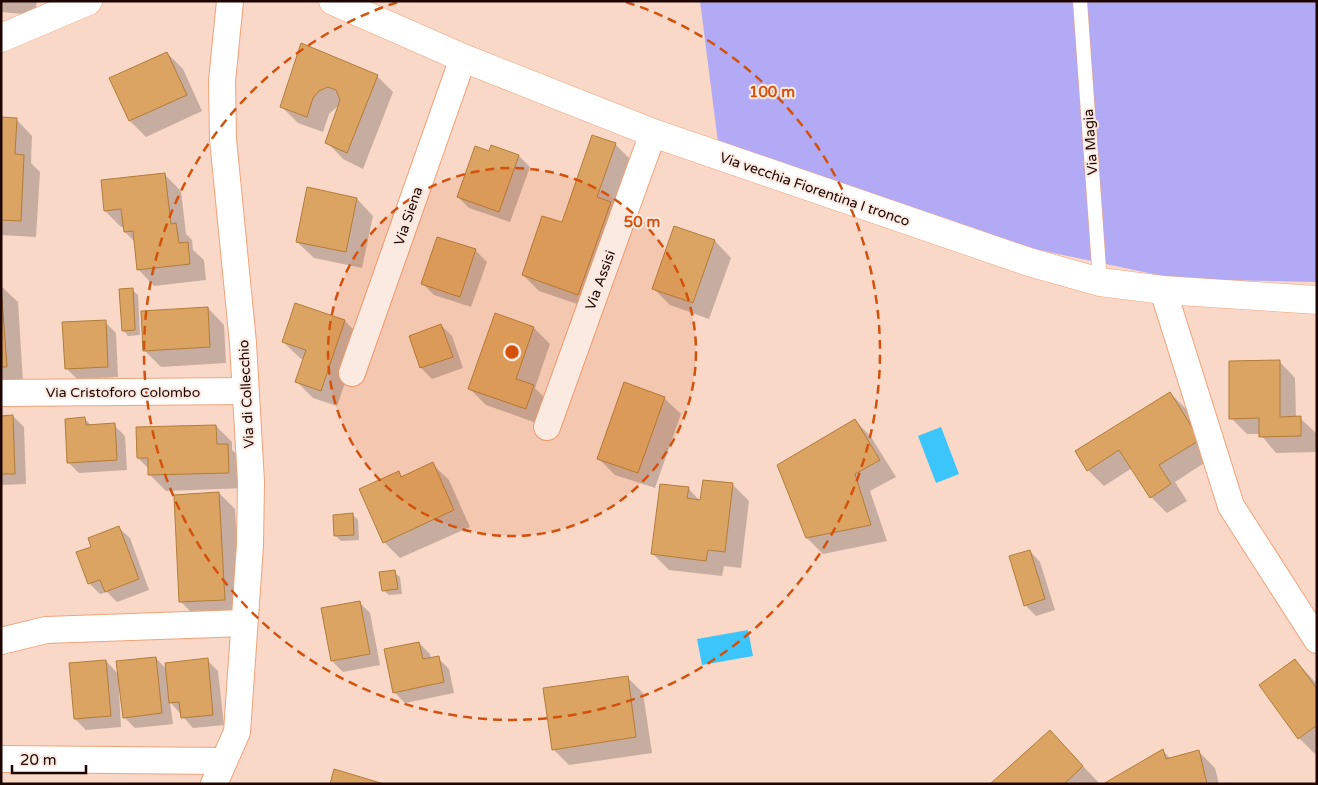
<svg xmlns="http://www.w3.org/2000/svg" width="1318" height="785" viewBox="0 0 1318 785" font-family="'Varela Round',sans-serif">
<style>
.green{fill:#b2aaf4}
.water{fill:#3bc5fa}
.shadow{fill:#0003}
.building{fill:#dca462;stroke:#b27c39}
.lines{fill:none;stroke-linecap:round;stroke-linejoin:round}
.lane-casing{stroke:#f0a37a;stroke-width:15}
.street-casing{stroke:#f0a37a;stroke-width:28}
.secondary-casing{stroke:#f0a37a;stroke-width:29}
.lane{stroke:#fff;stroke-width:14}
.street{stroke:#fff;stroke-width:26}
.secondary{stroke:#fff;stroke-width:28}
.ring{fill:none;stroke:#d4510b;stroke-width:2.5;stroke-dasharray:9 6}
.labels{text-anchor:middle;stroke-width:4;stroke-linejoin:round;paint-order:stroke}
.street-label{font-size:14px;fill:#1f0500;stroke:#fae9e1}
.centre{fill:#d4510b;stroke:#fae9e1;stroke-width:2.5}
.ring-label{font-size:15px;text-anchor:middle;font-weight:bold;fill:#d4510b;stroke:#fae9e1;stroke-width:4;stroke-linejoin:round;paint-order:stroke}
</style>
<rect width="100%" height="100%" fill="#f9d8c8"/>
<path class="green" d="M700,1H1317V282L1177,279L1030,248L718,142Z"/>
<g class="water">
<path d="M941,427L959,474L936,483L918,436Z"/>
<path d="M748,630L753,656L702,665L697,639Z"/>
</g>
<g class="shadow">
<path d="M1,1H37L35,15L1,12Z"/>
<path d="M302,45L377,76L393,92L363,169L343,159L327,142L339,105L329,114L323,132L298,123L282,107Z"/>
<path d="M167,53L183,69L202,111L146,137L130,121L111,78Z"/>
<path d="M1,119H16L32,136L31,163L40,172L36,237L1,235Z"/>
<path d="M615,144L631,160L595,310L539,291L523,275L562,224Z"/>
<path d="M490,152L519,156L530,167L510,222L469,208L458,197Z"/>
<path d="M164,174L181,191L186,234L192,240L193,250L204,260L206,280L154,286L138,269L135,242L125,232L124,227H121L105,211Z"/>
<path d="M357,199L373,216L362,268L314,258L297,242Z"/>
<path d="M675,227L715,241L731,258L709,319L670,305L654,289Z"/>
<path d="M438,238L476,251L487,262L471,307L434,295L423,284Z"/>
<path d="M1,286L18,302L23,382L1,384Z"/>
<path d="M132,290L138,295L140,335L128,336L123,330Z"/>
<path d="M208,308L224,325L226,363L161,367L144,350Z"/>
<path d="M345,321L361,337L337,406L313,398L297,382L304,360L300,358L283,342Z"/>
<path d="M105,322L116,333L118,377L77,379L66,368Z"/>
<path d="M441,325L452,336L463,368L432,379L421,368Z"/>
<path d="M534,328L550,344L535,388L550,403L542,425L486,405L470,389Z"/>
<path d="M1279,361L1295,378L1296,418H1300L1317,434V452L1276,453L1260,434H1247L1231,418Z"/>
<path d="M1170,393L1186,409L1215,456L1175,482L1187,501L1167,513L1151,497L1132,468L1104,486L1088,470Z"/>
<path d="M664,398L681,414L655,488L615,475L598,458Z"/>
<path d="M13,416L24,427L26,484L1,485V417Z"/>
<path d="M85,419L92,426L114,425L125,436L127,470L79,473L68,462Z"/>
<path d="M855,420L871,437L896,477L870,491L887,541L823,554L807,538Z"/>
<path d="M216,426L232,442V450L244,461L245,488L166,491L149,474V469L138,458Z"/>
<path d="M432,464L449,480L470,527L400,558L384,542L398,473L403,477Z"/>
<path d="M733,485L749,501L741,568L724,566L722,576L669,570L653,554L688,488L701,502Z"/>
<path d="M219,493L235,509L241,615L197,618L181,602Z"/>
<path d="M353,515L358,520L359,540L341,541L336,536Z"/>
<path d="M119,528L130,538L149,590L117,602L107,592L100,594L89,583L93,547Z"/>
<path d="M1030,551L1040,562L1055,610L1036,616L1025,605Z"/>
<path d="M394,572L400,577L402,594L389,595L383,590Z"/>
<path d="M359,602L370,613L380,665L343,672L332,661L322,609Z"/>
<path d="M419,643L430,654L431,659L438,658L449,669L454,693L405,703L394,692Z"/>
<path d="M156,658L167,670L207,660L218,671L224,725L193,728L170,702L173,724L135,728L124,717Z"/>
<path d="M1295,660L1317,684V753L1315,754L1299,738Z"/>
<path d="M106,661L118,674L121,727L86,730L75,719Z"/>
<path d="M627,677L643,693L652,753L569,765L553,749Z"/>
<path d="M1050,731L1099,783L992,784Z"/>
<path d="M1163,751L1171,759L1198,751L1215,768L1219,784H1105Z"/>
</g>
<g class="building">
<path d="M301,43L378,75L347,153L325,143L340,100L336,90L328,87L319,91L313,98L307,117L280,107Z"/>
<path d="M167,52L187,95L129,121L109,78Z"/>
<path d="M1,117L17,118L15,154L24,155L21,221L1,220Z"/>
<path d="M592,135L616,143L597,197L611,202L578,295L522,275L542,216L562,222Z"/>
<path d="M491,145L519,155L499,212L457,197L475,146L489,151Z"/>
<path d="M165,173L171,224L176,223L179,243L188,242L190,264L137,270L133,231L124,232L121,209L104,211L101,180Z"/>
<path d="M307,187L357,198L346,252L296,242Z"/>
<path d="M674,226L715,240L693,303L652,289Z"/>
<path d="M437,237L476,249L460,297L421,284Z"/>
<path d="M1,285L7,367H1Z"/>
<path d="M133,288L135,330L122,331L119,289Z"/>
<path d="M295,303L345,320L321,391L295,382L306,350L282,342Z"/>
<path d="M208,307L210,347L143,351L141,311Z"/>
<path d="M495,313L534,327L516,379L534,385L526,409L468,389Z"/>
<path d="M106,320L108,367L65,369L62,322Z"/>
<path d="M441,324L453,357L420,368L409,336Z"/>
<path d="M1280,360V417L1301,416V436L1259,437V418L1229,419V361Z"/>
<path d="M624,382L665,397L638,473L597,459Z"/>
<path d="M1170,392L1200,440L1159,465L1171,484L1150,498L1119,450L1087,471L1075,451Z"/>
<path d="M13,415L15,474H1V416Z"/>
<path d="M85,417L86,425L115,423L117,460L67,463L65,419Z"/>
<path d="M855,419L880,460L855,474L871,525L806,538L777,465Z"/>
<path d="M216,425L217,444H228L229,473L148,475V458H137L136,427Z"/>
<path d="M433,462L454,510L383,543L359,489L399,471L401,477Z"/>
<path d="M703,480L733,483L725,552L708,550L706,561L651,554L660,484L689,487L687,498L700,500Z"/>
<path d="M219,492L225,600L179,602L174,495Z"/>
<path d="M353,513L354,535L334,536L333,515Z"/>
<path d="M119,526L139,579L105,592L100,580L88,584L76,552L91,547L88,538Z"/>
<path d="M1030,550L1045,599L1024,606L1009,556Z"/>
<path d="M395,570L398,589L382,591L379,572Z"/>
<path d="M360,601L370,654L331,661L321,608Z"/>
<path d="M419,642L423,659L439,656L444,682L393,693L384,649Z"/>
<path d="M156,657L162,713L123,718L116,661Z"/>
<path d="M208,658L213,715L181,718L179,702L169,703L165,663Z"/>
<path d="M1295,659L1317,689V725L1298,739L1259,685Z"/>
<path d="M106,660L111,716L74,719L69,663Z"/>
<path d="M628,676L636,737L552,750L543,688Z"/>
<path d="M1050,730L1083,766L1064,784H990Z"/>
<path d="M1163,749L1166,759L1199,750L1207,784H1103Z"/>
<path d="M334,769L384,784H330Z"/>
</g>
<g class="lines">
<defs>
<path id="lane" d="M1080,1L1100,282"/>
<g id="street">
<path d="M1163,290L1231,506L1317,640"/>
<path d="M352,373L463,58"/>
<path d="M1,393L245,391"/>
<path d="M547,427L653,133"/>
<path d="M1,641L46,630L244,623"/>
<path d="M1,759L224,761"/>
<path d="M214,784L237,732L250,545L251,482L243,343L223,139L222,81L230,1"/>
</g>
<g id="secondary">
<path d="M333,1L463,58L653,133L1029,262L1100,282L1163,290L1317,300"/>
<path d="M1,38L88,1"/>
</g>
</defs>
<use href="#lane" class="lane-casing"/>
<use href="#street" class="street-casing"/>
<use href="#secondary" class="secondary-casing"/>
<use href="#lane" class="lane"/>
<use href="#street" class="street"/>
<use href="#secondary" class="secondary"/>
</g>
<circle cx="512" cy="352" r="184" fill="#d4510b" fill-opacity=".12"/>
<g class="ring">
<circle cx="512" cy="352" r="184"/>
<path d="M626 2A368 368 0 1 1 398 2"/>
</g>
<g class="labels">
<g class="street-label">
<text transform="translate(1090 142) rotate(-94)" y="5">Via Magia</text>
<text transform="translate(815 189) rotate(19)" y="5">Via vecchia Fiorentina I tronco</text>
<text transform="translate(408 216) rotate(-71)" y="5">Via Siena</text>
<text transform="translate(600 280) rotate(-70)" y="5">Via Assisi</text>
<text x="123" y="397">Via Cristoforo Colombo</text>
<text transform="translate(246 394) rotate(-93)" y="5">Via di Collecchio</text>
</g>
</g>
<circle cx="512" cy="352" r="8" class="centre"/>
<g class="ring-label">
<text x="772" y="97">100 m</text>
<text x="642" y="227">50 m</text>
</g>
<rect width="1318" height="785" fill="none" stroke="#1f0500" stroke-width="5"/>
<path d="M12 765v8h74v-8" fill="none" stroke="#1f0500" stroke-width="2.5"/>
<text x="20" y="765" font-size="15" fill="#1f0500" stroke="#fae9e1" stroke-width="4" paint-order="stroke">20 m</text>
</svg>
